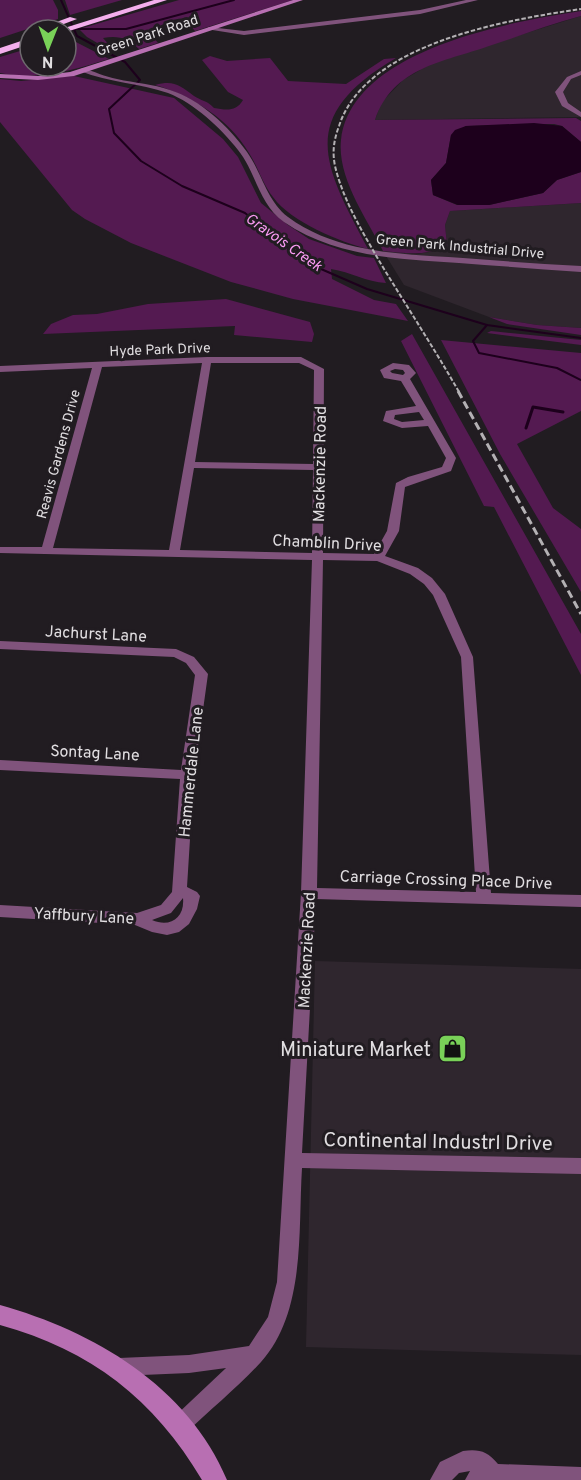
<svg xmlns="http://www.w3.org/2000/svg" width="581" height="1480" viewBox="0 0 581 1480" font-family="Overpass,sans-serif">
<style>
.built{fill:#2f262e}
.green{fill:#541a51}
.water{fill:#1d001c}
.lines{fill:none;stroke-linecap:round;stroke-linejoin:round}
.stream-far1{stroke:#1d001c;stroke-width:2}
.stream{stroke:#1d001c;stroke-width:3}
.street{fill:#80537c;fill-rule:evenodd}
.secondary{fill:#b86fb2;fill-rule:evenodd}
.highway{fill:#f3aeec;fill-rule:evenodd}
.rail-far1{stroke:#b4b1b4;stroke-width:2;stroke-dasharray:4.5 2;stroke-linecap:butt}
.rail{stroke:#b4b1b4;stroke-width:3;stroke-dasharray:8 4;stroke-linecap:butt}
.labels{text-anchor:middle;stroke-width:6;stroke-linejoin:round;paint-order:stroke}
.far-street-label{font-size:14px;fill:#e1dee1;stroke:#211c21}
.far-water-label{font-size:15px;font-style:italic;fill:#f99af2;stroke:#211c21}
.street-label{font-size:16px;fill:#e1dee1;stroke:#211c21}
.near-poi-label{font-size:20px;fill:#e1dee1;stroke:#211c21;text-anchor:end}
.near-street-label{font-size:20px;fill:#e1dee1;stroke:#211c21}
</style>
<rect width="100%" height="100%" fill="#211c21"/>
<g class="built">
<path d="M581,16V117L375,120L381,103L403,80L434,62Z"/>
<path d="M581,203V328L537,325L489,317L404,285L383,251L418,254L439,250L447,246L445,225L450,211Z"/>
<path d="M315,961L581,969V1355L306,1347Z"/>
</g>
<g class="green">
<path d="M0,0H53L58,10V19L0,38Z"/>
<path d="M65,0H122L70,15Z"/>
<path d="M179,0H293L195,31L184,18C170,20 157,23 154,38L158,43L139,49C128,38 118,35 103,38L110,46L106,48L87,37L79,29Z"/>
<path d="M581,11V16C550,24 520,36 489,46C444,62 393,67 375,120L576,118L581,121V142L562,126L554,124L466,126L451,135L446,163L431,180L433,195L457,205H489L543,193L557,180L581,172V203L450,211L445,225L447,245C427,257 405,253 383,251C367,219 337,178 341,140C351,50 509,22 581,11Z"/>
<path d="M66,34L72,40L109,59C73,70 38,81 0,73V57L30,48V66H66Z"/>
<path d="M210,56L227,61L270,58L288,81L346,84L384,59L396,58C296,117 323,164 368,249C340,242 291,222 273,197C263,185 258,167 249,153C230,120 191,95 155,85C174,80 179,85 194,96C201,101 207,100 214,108C226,110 236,112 243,100L228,92L202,60Z"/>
<path d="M74,76L174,98L223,139L238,157L261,203L288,225L309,239L357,256L374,258L386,283C366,282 351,272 331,269L332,279L374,300L396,304L408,321L293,299L231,282L131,243L85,219L72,210L0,122V79L21,81Z"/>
<path d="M226,299L310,322L314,334L312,342L234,335L235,326L43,334L51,324L73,315L97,314L148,304Z"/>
<path d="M489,317L537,325L581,328V335L507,324Z"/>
<path d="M491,331L581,340V345L487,333Z"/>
<path d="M412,334L581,634V675L494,507L484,506L401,341Z"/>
<path d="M441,340L581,353V411L517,444L553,508L581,529V592L500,454Z"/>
</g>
<path class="water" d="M534,123L562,126L581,142V172L557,180L543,193L489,205H458L433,195L431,180L446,163L451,135L455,130L466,126Z"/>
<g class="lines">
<g class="stream-far1">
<path d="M61,0L77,36L125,62L140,80L109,109L114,133L141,161L182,186L245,213L295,253L321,269L367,289L487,325L581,338"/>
<path d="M73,29H126L234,0"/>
<path d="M487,325L473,341L479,353L557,368L581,380"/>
</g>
<path class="stream" d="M526,428L533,407L563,412"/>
<g class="street">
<path d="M466,0H478L420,14L244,35L206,29L209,27L244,31L420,10Z"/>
<path d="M82,68C94,71 105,77 117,79C135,83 153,84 170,90C200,99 229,127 247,152C262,173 267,201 288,217C338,254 404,254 463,258C502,261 542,264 581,266V272C540,269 499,266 459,263C399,259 335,257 284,222C259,205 256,172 238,150C221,128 194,103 168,93C139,83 110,83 80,71Z"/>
<path d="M581,71V75L571,79L563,92L568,103L581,112V117L562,106L555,92L567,77Z"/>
<path d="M207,357H301L324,369L323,553L374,554L387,531L396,483L408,477L442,467L446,458L428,426L402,428L383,421L386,411L416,406L401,381L384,378L380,370L393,363L409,365L416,373L410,379L456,458L451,471L405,487L399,531L385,556L418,568L432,578L445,594L473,657L491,893L581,895V907L316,899L302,1153L581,1158V1174L302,1168C298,1230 306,1312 261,1362C238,1387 211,1409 187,1432L180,1435L173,1432L170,1425L173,1418L226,1368L189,1373L119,1376L112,1374L109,1367L112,1360L119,1358L189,1355L249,1346L268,1317L277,1282L301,893L312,560L0,553V547H42L92,368L0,372V366ZM202,363L169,550L53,548L102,367ZM211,363H299L314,370L313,464L195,462ZM395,369L403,370L405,373L403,375L392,373L390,371ZM419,412L424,420L402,422L394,419L395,415ZM194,468L313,470L312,553L180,550ZM323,560L377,561L410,574L424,584L433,595L461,657L476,892L317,888Z"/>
<path d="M0,641L176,649L194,657L208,674L194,775L187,887L197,892L200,896L197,909L189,924L179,932L167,935L152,932L135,925L0,917V905L137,913L161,905L172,892L180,779L0,770V760L181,770L195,675L186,663L174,657L0,649ZM183,898C185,918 170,928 152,920L171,913Z"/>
<path d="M463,1451C479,1449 487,1451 498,1464L581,1467V1480H465L470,1471L459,1473L452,1480H430L440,1462Z"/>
</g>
<g class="secondary">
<path d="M293,0H303L74,76L38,80L0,78V74L38,76L70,72Z"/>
<path d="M0,1305C93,1331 188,1386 227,1480H202C154,1399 91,1350 0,1325Z"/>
</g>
<g class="highway">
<path d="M154,0H167L66,32L58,30Z"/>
<path d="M70,17L77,19L48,30H35Z"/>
<path d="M30,38V44L0,54V48Z"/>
</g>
<path class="rail-far1" d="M459,392C434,348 407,307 381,264C363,233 343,200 335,166C332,151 334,140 339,126C366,43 506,20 581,9"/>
<path class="rail" d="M458,391L581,614"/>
</g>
<defs>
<symbol id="shop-square" viewBox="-11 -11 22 22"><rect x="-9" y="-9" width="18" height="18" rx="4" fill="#79d158" stroke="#211c21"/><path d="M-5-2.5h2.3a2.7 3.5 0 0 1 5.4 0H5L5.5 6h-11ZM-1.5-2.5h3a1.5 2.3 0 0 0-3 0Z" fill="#111"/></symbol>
</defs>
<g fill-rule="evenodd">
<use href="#shop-square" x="436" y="1032" width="33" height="33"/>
</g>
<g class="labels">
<g class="far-street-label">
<text transform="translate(147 35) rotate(-18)" y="5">Green Park Road</text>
<text transform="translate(460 246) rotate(5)" y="5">Green Park Industrial Drive</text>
<text transform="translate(160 349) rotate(-2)" y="5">Hyde Park Drive</text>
<text transform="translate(58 454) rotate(-75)" y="5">Reavis Gardens Drive</text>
</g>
<g class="far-water-label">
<text transform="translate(284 242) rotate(35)" y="5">Gravois Creek</text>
</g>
<g class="street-label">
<text transform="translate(319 464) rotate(-89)" y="6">Mackenzie Road</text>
<text transform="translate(327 542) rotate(3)" y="6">Chamblin Drive</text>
<text transform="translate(96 633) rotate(3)" y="6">Jachurst Lane</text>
<text transform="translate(95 752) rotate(3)" y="6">Sontag Lane</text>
<text transform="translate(190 772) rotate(-84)" y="6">Hammerdale Lane</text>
<text transform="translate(446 879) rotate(2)" y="6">Carriage Crossing Place Drive</text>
<text transform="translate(84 915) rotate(3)" y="6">Yaffbury Lane</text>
<text transform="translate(306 950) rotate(-87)" y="6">Mackenzie Road</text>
</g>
<g class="near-poi-label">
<text x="431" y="1056">Miniature Market</text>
</g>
<g class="near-street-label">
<text transform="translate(438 1141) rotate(1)" y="7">Continental Industrl Drive</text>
</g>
</g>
<g transform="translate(48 48) rotate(181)"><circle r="28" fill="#211c21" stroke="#6e6a6e" stroke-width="1.5"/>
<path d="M0-4.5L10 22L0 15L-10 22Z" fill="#79d158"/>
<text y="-9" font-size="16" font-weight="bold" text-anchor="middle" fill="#e1dee1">N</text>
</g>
</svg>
